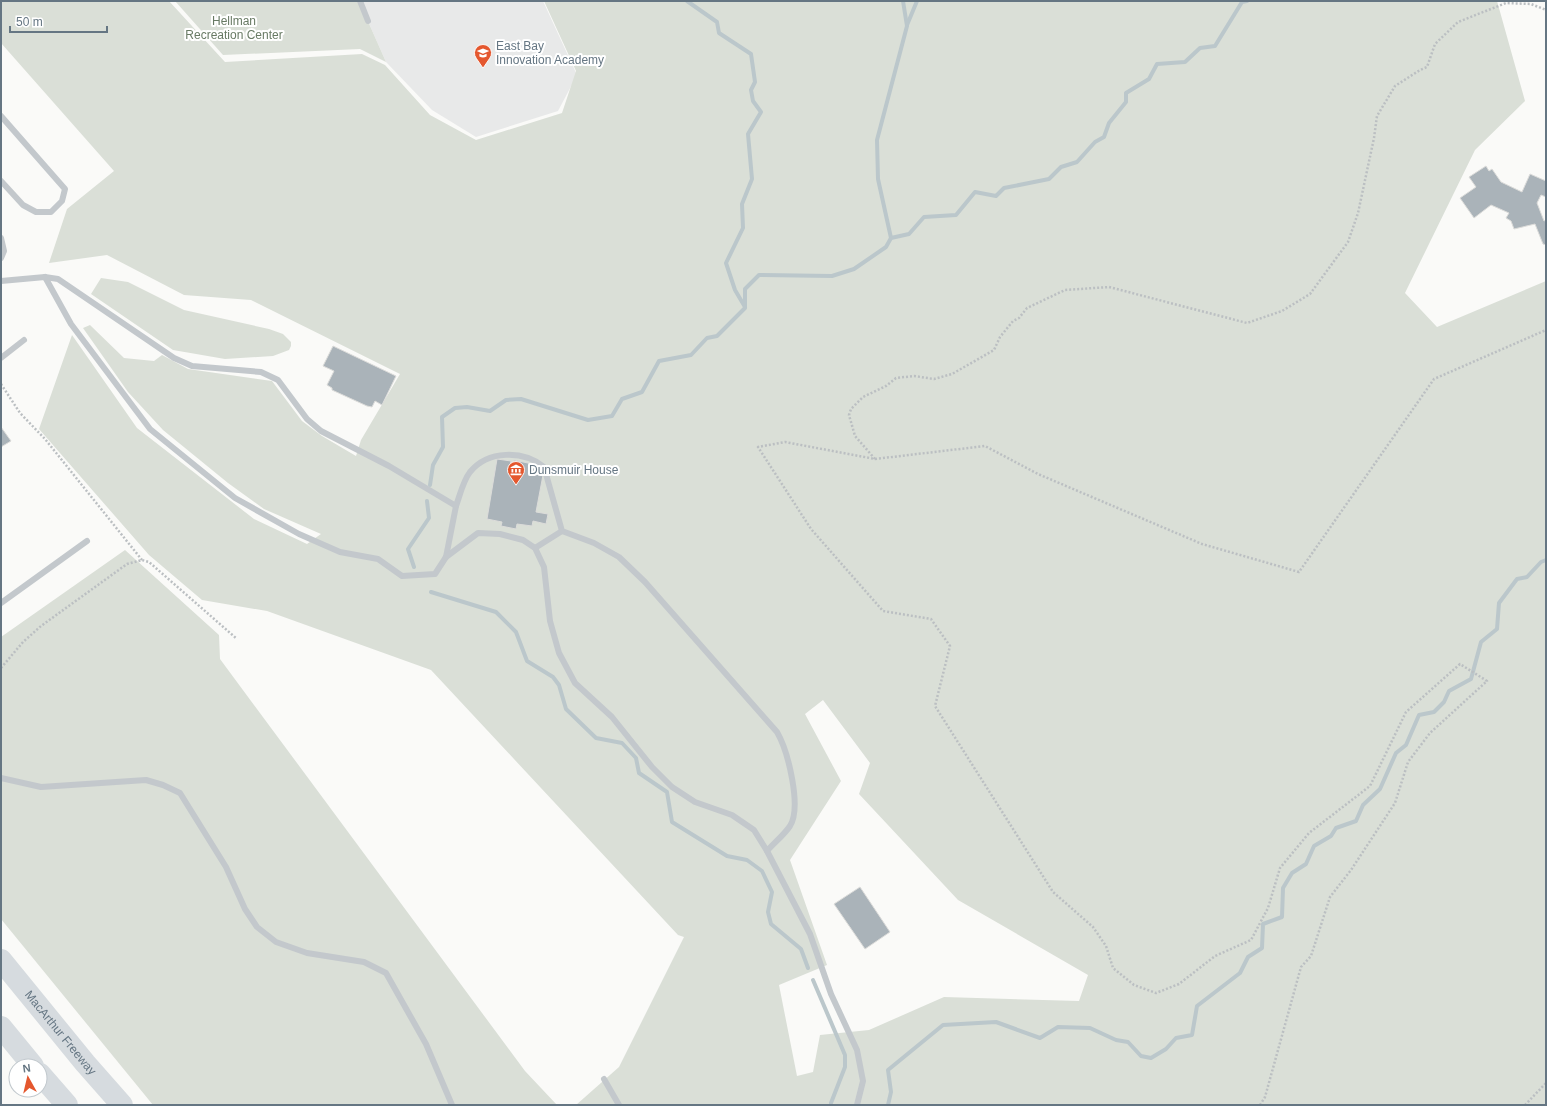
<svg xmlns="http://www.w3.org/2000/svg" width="1547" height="1106" viewBox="0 0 1547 1106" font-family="Arial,sans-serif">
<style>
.built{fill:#e8e9e9}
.green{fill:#dadfd7;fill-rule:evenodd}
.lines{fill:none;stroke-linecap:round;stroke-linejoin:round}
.stream{stroke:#bbc7cb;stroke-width:4}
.building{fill:#aab3b9;stroke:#dcdcda}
.path{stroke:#bbbfc2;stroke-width:2.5;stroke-dasharray:2 2;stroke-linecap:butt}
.lane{stroke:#c3c8cc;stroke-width:6}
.highway{stroke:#d6dbdf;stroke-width:22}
.labels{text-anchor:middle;stroke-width:4;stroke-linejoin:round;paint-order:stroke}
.park-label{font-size:12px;fill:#687a64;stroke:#fff}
.poi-label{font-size:12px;fill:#657683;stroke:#fff;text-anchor:start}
.street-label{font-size:12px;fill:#657683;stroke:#fff}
</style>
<rect width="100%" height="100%" fill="#fafaf8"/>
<path class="built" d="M359,1H543L577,75L558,111L476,137L432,110L386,62Z"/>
<g class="green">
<path d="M1,1H169L225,62L362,54L385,65L430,115L476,140L562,113L576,71L544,1H1497L1525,101L1475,150L1405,293L1437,327L1546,281V1105H576L619,1067L684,937L678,935L431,670L267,611L202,600L149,555L39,429L72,335L137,428L254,519L307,544L321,534L264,509L228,483L163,430L128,392L83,328L90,325L124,358L154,361L162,355L188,369L272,381L302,421L322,436L356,456L361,440L400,374L251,300L184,295L107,255L49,263L67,209L114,171L1,43ZM823,700L870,763L859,794L958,900L1088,975L1079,1001L944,997L869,1030L820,1035L813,1072L797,1076L779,985L827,965L790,860L841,781L805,714Z"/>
<path d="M175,1H359L386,62L360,49L223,55Z"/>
<path d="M101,278L128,282L184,310L269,329L283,334L291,342V346L289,350L273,356L225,359L173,350L91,294Z"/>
<path d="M125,550L219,635L220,659L525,1071L557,1105H153L1,919V637Z"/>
</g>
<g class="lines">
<g class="stream">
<path d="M687,1L717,22L719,33L751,54L755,82L751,90L753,101L761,112L748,134L752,179L742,204L743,228L726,263L735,290L745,307"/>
<path d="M907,25L917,1"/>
<path d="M891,238L878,179L877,140L907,26L903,1"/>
<path d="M430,485L433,465L443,447L442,417L455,408L467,407L490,411L506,400L521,399L588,420L612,416L622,399L642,392L659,361L691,355L707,338L717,336L745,308V289L759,275L832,276L854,269L886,247L891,238L909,234L924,217L956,215L975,192L996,196L1004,188L1049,179L1061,167L1077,162L1095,142L1104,137L1109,123L1126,102V93L1149,79L1157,64L1185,62L1200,48L1215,46L1242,2L1247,1"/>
<path d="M414,567L408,549L429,518L427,501"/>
<path d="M431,592L496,612L516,632L527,661L553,677L559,685L566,709L596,738L622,743L636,758L639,773L667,792L672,822L727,856L747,860L762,871L772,892L768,912L771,924L801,949L808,968"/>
<path d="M813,980L845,1055V1067L831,1103"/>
<path d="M888,1105L891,1092L888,1070L943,1025L996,1022L1040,1038L1058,1027L1090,1028L1116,1040L1128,1042L1141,1056L1151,1058L1166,1049L1176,1038L1192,1035L1197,1006L1240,973L1248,957L1262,948L1263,924L1282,917L1283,888L1292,873L1306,864L1314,846L1331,836L1336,828L1356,821L1363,805L1380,789L1396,753L1406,745L1419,715L1434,712L1444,702L1449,691L1471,679L1481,642L1497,629L1499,603L1517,579L1527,577L1541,562L1546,560"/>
</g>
</g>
<g class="building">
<path d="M1486,166L1489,171L1492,169L1501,182L1522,192L1530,174L1546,181V197L1541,195L1537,203L1544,221L1546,220V245L1543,244L1535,224L1514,229L1511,221L1506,218L1509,213L1491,205L1474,218L1460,198L1476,187L1469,177Z"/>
<path d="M333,346L396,376L382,405L375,401L372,407L367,406L332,390V388L327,385L334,371L323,366Z"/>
<path d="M1,427L11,441L1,447Z"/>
<path d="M497,459L511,461L509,469L513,470L514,460L537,465L535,474L543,475L536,512L548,514L546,524L533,521L532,526L517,524L516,529L501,526L502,522L487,519Z"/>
<path d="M860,887L890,932L865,949L834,904Z"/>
</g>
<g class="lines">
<g class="path">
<path d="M1,384L20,413L45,439L142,560"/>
<path d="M875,459L855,436L849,415L851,409L863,397L886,386L896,378L914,376L934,379L952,374L994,350L1000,337L1013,321L1019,318L1027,308L1065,290L1109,287L1247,323L1282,311L1310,294L1348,242L1358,213L1374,138L1377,116L1395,86L1420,70L1427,67L1435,44L1458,22L1506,3L1531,4L1546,10"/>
<path d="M1,668L23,642L41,626L127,564L142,560L149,562L237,639"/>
<path d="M1260,1105L1265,1097L1301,967L1311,956L1330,897L1351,870L1395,803L1408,762L1430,733L1487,681L1460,664L1406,712L1370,786L1309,833L1280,868L1268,908L1251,940L1215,956L1179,984L1156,993L1134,985L1113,968L1106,946L1093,927L1053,892L935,706L950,646L931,619L883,611L811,529L758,447L785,442L875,459L985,446L1038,474L1202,544L1299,572L1434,379L1546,330"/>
<path d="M1525,1105L1546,1083"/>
</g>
<g class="lane">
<path d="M360,1L368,21"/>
<path d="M1,116L65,189L62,201L51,212H36L23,205L1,181"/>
<path d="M1,238L4,251L1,258"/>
<path d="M45,277L71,324L150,429L235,498L299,534L340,552L378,559L402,576L435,574L446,557L456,506"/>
<path d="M1,281L45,277L58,279L174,358L192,366L261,372L278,380L307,419L321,431L389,466L456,506C460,495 463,481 470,472C488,450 523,450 544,467L562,531L594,543L619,557L645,582L777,732C788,751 802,807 790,826C784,835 774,843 767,851"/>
<path d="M1,358L24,340"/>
<path d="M535,548L562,531"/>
<path d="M446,557L478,533L500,534L523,540L535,548L544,567L550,621L559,653L575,683L612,717L652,767L672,787L695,802L732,815L754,830L767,851L810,934L831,994L857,1050L863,1081L857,1105"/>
<path d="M1,603L87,541"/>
<path d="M1,778L41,787L146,780L163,785L180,793L226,867L245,909L257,927L276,942L307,953L364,962L386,973L426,1044L452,1105"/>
<path d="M604,1079L619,1105"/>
</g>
<g class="highway">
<path id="s1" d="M1,960L85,1063L122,1105"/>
<path d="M1,1027L33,1066"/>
<path d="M40,1074L67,1105"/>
</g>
</g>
<defs>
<symbol id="school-pin" viewBox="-11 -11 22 30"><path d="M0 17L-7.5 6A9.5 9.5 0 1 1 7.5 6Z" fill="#e4572e" stroke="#fff"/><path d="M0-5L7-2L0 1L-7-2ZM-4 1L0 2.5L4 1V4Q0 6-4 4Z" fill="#fff"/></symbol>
<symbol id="museum-pin" viewBox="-11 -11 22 30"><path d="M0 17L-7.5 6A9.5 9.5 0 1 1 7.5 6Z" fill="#e4572e" stroke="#fff"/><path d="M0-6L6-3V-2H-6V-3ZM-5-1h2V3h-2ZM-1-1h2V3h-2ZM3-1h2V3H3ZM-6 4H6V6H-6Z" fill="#fff"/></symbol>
</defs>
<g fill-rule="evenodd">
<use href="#school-pin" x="473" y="43" width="20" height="27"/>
<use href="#museum-pin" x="506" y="460" width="20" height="27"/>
</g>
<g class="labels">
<g class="park-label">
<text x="234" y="25">Hellman<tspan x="234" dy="14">Recreation Center</tspan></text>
</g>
<g class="poi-label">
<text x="496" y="50">East Bay<tspan x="496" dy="14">Innovation Academy</tspan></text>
<text x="529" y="474">Dunsmuir House</text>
</g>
<g class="street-label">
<text dy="4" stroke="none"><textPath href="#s1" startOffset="94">MacArthur Freeway</textPath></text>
</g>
</g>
<rect width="1547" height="1106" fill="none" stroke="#657683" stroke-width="4"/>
<g transform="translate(28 1078) rotate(352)"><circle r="19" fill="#ffffff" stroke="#c1c8cd"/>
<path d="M0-3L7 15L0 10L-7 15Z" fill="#e4572e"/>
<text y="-6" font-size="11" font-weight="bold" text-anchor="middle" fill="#657683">N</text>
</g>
<path d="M10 26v6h97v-6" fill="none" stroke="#657683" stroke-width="2"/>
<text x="16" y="26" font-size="12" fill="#657683" stroke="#ffffff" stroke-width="3" paint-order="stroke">50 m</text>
</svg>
